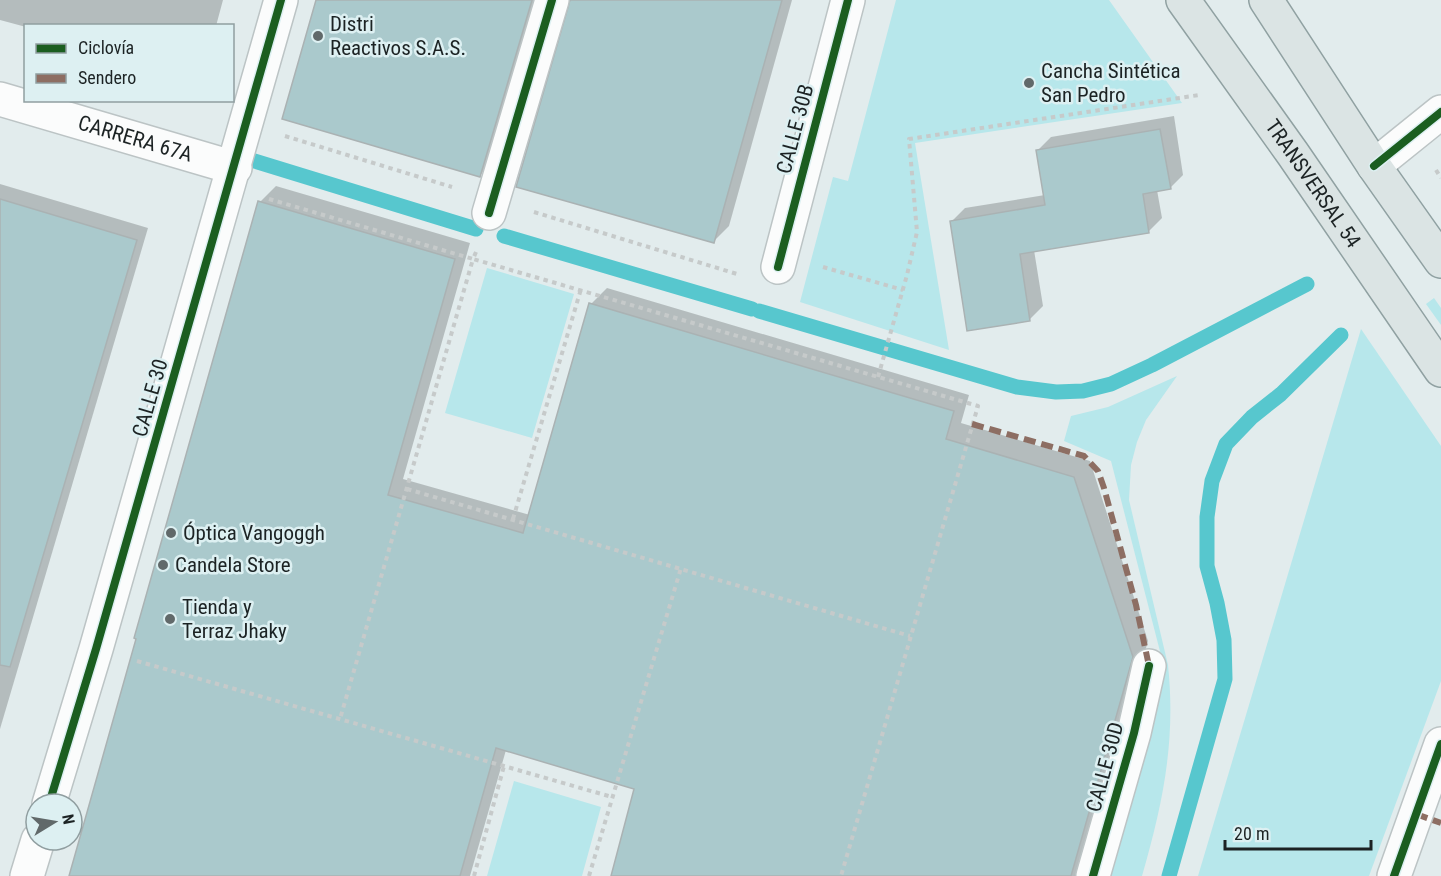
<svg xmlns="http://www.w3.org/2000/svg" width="1441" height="876" viewBox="0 0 1441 876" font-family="'Roboto Condensed',sans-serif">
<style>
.green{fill:#b7e7eb}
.shadow{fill:#0003}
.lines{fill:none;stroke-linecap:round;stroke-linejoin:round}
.stream{stroke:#57c7ce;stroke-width:15}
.building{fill:#aac9cc;stroke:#aab2b3;stroke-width:1.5}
.minor-casing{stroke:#bcc4c5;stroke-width:36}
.major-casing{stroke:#90a1a2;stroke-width:36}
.path{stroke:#c6caca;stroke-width:4;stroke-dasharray:4.5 4.5;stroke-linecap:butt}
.minor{stroke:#fbfcfc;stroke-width:33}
.major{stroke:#dbe4e4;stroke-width:33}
.quiet{stroke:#8d6e63;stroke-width:6;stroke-dasharray:12 6;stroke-linecap:butt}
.cycleway-casing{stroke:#ddf0f2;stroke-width:11}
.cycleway{stroke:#1b5e20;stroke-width:8}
.poi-dot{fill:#61696a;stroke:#ddf0f2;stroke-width:2}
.labels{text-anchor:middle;stroke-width:5;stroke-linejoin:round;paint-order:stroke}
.poi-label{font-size:21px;fill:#1c2324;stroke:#ddf0f2;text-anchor:start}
.street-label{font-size:21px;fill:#1c2324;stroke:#ddf0f2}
</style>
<rect width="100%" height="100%" fill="#e2eced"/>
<g class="green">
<path d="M896,0H1109L1182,103L915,143L949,350L800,302L833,177L848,181Z"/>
<path d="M487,268L574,294L532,438L445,413Z"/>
<path d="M1434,298L1441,308V325L1426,304Z"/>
<path d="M1361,329L1441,446V681L1369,876H1198Z"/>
<path d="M1177,376L1146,420L1137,442L1131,465L1129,500L1168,665C1176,741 1163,803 1142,876H1109L1163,663L1111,461L1064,441L1071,416L1108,407Z"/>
<path d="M514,781L601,807L582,876H487Z"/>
</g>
<g class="shadow">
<path d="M0,0H223L216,26H26V27L0,20Z"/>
<path d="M318,0H543L496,159L480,175Z"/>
<path d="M572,0H792L729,226L713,242Z"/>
<path d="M1174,116L1183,175L1170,188L1157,190L1162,218L1148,232L1034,250L1043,306L1029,320L951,222L965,208L1045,195L1038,150L1051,137Z"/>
<path d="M0,184L148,228L0,729Z"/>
<path d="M276,186L470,243L403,479L530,515L591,304L607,288L969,395L961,423L1090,461L1148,641L1081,876H612L636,788L506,750L470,876H71L260,202Z"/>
</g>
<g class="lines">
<g class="stream">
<path d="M238,156L476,229"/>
<path d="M504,236L752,309"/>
<path d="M759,311L1017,387L1056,392L1083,391L1111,384L1152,365L1307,284"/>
<path d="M1169,876L1225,679L1224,640L1217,603L1207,566V517L1212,481L1226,444L1252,417L1281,394L1341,335"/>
</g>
</g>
<g class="building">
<path d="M316,0H532L480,177L282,119Z"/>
<path d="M570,0H782L714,243L516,187Z"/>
<path d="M1160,129L1171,189L1143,194L1149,233L1020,254L1030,321L967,331L950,221L1045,205L1036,150Z"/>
<path d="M0,199L137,240L10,667L0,665Z"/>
<path d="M258,201L455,259L388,495L523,533L589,303L954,411L946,439L1074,477L1133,657L1071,876H611L634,789L496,748L460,876H69L136,639L134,638Z"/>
</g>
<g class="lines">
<defs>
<g id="minor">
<path id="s1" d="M0,99L235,168"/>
<path d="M1374,166L1441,112"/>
<path d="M489,213L552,0"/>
<path d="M778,267L848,0"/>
<path d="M49,804L96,649L281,0"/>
<path d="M27,876L38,840"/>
<path d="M1093,876L1134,733L1149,666"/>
<path d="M1394,876L1441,744"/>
</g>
<g id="major">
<path id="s2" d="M1183,0L1293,154L1441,370"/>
<path d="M1266,0L1374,166L1441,261"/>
</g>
</defs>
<use href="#minor" class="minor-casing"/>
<use href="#major" class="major-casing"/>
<g class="path">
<path d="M285,136L452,187"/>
<path d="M1436,170L1441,178"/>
<path d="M269,199L473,259L340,719"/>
<path d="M534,212L737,274"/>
<path d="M476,252L473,259L978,406L841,876"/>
<path d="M823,267L903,290"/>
<path d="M878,377L907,275L917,232L909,139L1199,95"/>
<path d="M407,489L910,636"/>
<path d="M513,519L581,289"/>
<path d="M137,661L612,797"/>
<path d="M474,876L504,766"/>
<path d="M589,876L681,568"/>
</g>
<use href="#minor" class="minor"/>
<use href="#major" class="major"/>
<g class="quiet">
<path d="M972,424L1084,456L1098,471L1104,488L1136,605L1149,666L1148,670"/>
<path d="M1416,814L1441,823"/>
</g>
<defs>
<g id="cycleway">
<path d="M1374,166L1441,112"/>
<path d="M489,213L552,0"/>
<path d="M778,267L848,0"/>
<path d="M49,804L96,649L281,0"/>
<path d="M1093,876L1134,733L1149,666"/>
<path d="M1394,876L1441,744"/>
</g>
</defs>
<use href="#cycleway" class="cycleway-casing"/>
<use href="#cycleway" class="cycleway"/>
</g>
<g class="poi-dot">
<circle cx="318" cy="36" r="6"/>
<circle cx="1029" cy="83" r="6"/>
<circle cx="171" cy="533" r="6"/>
<circle cx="163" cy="565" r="6"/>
<circle cx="170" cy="619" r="6"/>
</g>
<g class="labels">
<g class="poi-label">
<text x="330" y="31">Distri<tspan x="330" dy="24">Reactivos S.A.S.</tspan></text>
<text x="1041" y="78">Cancha Sintética<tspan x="1041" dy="24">San Pedro</tspan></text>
<text x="183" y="540">Óptica Vangoggh</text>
<text x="175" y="572">Candela Store</text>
<text x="182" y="614">Tienda y<tspan x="182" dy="24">Terraz Jhaky</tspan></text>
</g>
<g class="street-label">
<text transform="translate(795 129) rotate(-75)" y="7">CALLE 30B</text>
<text dy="7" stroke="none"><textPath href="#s1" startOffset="141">CARRERA 67A</textPath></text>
<text dy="7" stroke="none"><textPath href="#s2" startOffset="225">TRANSVERSAL 54</textPath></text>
<text transform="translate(150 398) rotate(-74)" y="7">CALLE 30</text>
<text transform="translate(1105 767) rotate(-75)" y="7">CALLE 30D</text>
</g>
</g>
<rect x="24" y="24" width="210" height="78" fill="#ddf0f2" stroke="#909ea0" stroke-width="1.5"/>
<rect x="36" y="44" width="30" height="9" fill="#1b5e20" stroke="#909ea0" stroke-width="1.5"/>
<text x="78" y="54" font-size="18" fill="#1c2324">Ciclovía</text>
<rect x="36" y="74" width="30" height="9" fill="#8d6e63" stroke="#909ea0" stroke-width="1.5"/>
<text x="78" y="84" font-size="18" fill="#1c2324">Sendero</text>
<g transform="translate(54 822) rotate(79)"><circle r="28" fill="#ddf0f2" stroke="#909ea0" stroke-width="1.5"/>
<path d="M0-4.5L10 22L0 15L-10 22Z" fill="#61696a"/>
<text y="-9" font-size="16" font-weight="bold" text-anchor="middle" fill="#1c2324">N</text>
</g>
<path d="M1225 840v9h146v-9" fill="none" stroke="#1c2324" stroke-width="3"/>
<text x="1234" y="840" font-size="18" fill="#1c2324" stroke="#ddf0f2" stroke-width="4.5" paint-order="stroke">20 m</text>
</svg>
